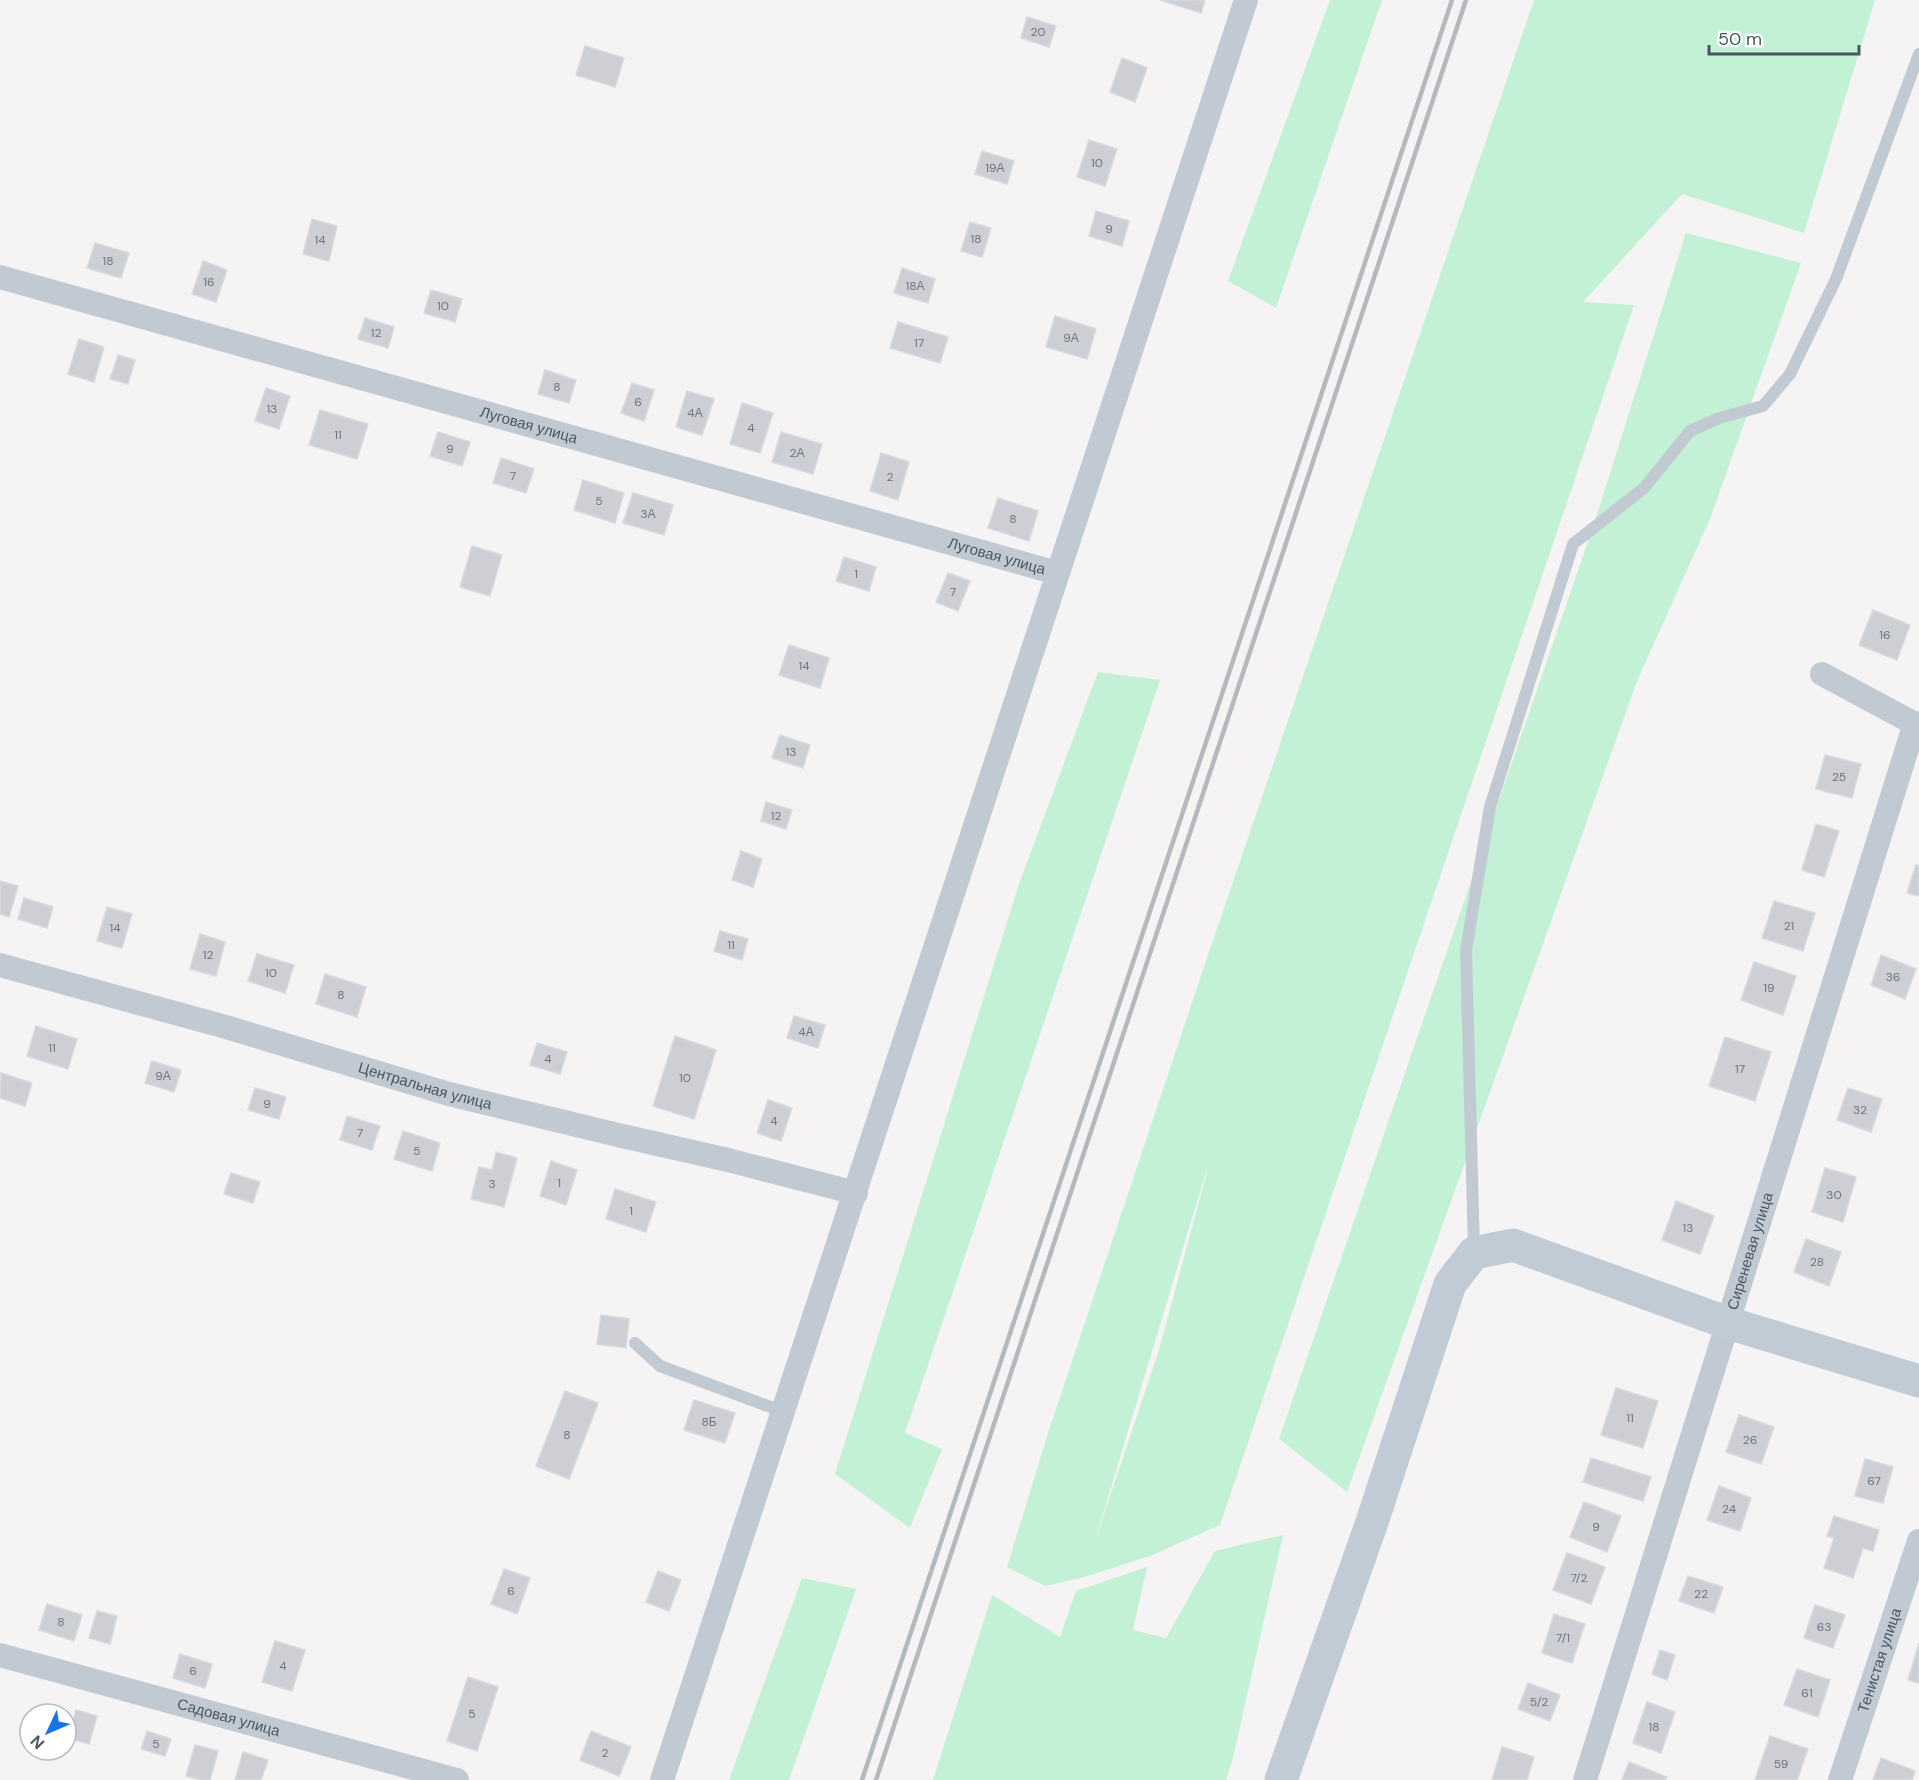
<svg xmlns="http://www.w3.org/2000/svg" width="1919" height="1780" viewBox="0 0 1919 1780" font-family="'DM Sans',sans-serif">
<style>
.green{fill:#c3f1d5;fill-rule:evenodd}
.building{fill:#cdcfd5;stroke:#d7d9de;stroke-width:1.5}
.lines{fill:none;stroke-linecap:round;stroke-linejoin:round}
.lane{stroke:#c1cad2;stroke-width:12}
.street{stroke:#c1cad2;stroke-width:24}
.secondary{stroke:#c1cbd6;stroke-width:33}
.rail{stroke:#b5b8bd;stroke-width:4.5}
.labels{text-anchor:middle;stroke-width:5;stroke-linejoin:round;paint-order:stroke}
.number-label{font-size:12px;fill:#6b747e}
.street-label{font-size:15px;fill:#4a5661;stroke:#fff}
</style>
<rect width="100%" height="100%" fill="#f5f3f3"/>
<g class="green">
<path d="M1330,0H1382L1276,308L1228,281Z"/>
<path d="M1534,0H1875L1804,233L1682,194L1583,302L1634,305L1220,1525L1150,1556L1084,1577L1045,1586L1007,1567L1050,1427L1207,958ZM1207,1172L1159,1350L1094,1544L1206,1172Z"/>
<path d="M1686,233L1801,263L1710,519L1637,681L1347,1492L1279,1439L1593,527Z"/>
<path d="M1098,672L1160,680L905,1433L942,1449L910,1528L835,1474L1019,884Z"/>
<path d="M1283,1535L1233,1758L1226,1780H933L992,1595L1060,1637L1076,1591L1147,1567L1133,1630L1166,1638L1215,1551Z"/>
<path d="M802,1578L856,1589L789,1780H729Z"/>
</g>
<g class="building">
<path d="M1160,0H1205L1201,13Z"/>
<path d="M1027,17L1056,26L1049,47L1021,38Z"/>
<path d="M585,46L624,58L615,87L576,75Z"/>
<path d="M1122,58L1147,68L1135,102L1110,92Z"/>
<path d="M1089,140L1117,149L1105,186L1077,177Z"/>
<path d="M982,151L1014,161L1007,184L975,174Z"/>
<path d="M1096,211L1129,221L1122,246L1089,236Z"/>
<path d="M312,219L337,226L329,261L303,254Z"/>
<path d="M970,222L991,228L982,257L961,251Z"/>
<path d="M95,243L129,253L121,278L87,268Z"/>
<path d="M203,261L227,270L216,302L192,294Z"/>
<path d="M902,268L935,279L928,303L894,293Z"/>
<path d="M431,290L462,299L455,322L424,313Z"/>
<path d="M1055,316L1096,329L1087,359L1046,347Z"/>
<path d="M365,318L394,327L388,348L358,339Z"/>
<path d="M898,322L948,337L940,363L890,348Z"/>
<path d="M79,339L104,347L94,382L68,374Z"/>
<path d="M118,355L135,360L128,384L110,379Z"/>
<path d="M545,370L576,380L569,403L538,394Z"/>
<path d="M632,383L654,390L644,421L621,413Z"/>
<path d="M266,388L290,396L279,429L255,421Z"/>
<path d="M687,391L714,399L702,435L676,427Z"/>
<path d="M742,403L773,413L760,453L730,444Z"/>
<path d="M320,410L368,424L357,459L309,445Z"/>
<path d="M438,432L470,442L462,466L430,456Z"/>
<path d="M781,432L822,444L813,474L772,462Z"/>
<path d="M881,453L909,462L898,500L870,491Z"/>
<path d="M501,458L534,469L526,493L493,483Z"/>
<path d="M583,480L624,493L615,523L574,510Z"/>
<path d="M633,493L673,505L664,535L623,523Z"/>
<path d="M998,498L1038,511L1029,541L988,528Z"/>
<path d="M472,546L502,555L490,596L460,587Z"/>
<path d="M844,557L876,567L869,591L836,581Z"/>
<path d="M948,573L970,581L958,611L936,602Z"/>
<path d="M1873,610L1910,625L1897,660L1859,645Z"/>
<path d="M789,645L829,658L820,688L779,675Z"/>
<path d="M780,735L810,745L803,768L772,758Z"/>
<path d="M1825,755L1861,764L1852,798L1816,789Z"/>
<path d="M766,802L792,810L786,829L761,821Z"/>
<path d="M1816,824L1839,831L1824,877L1802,870Z"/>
<path d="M741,851L762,859L753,887L732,880Z"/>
<path d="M1916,865L1919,866V896L1907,893Z"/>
<path d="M0,881L18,886L9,917L0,914Z"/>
<path d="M24,898L53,907L47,928L18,919Z"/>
<path d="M1774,901L1815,913L1803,951L1762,938Z"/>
<path d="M107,907L132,914L122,948L97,941Z"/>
<path d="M720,931L748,939L742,960L714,951Z"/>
<path d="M200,934L225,942L216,976L190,969Z"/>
<path d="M257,954L294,965L285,993L248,981Z"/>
<path d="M1881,955L1916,969L1905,999L1871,985Z"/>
<path d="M1754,962L1796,976L1783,1015L1741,1000Z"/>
<path d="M325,974L366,987L357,1017L316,1004Z"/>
<path d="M794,1016L825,1025L818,1048L787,1038Z"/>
<path d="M36,1026L77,1039L68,1069L27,1056Z"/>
<path d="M675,1036L716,1050L694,1119L653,1106Z"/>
<path d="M1725,1037L1771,1052L1755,1101L1709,1086Z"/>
<path d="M537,1043L567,1052L560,1074L530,1065Z"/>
<path d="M152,1061L181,1070L174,1092L145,1083Z"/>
<path d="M1,1073L32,1083L25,1106L0,1098Z"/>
<path d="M255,1088L286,1097L279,1119L248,1110Z"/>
<path d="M1848,1088L1882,1099L1871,1132L1837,1120Z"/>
<path d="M768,1100L792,1108L781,1141L757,1133Z"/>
<path d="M347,1116L380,1126L372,1150L340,1140Z"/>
<path d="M403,1131L440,1143L432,1171L394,1159Z"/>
<path d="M496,1152L517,1158L504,1207L471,1199L479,1167L492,1170Z"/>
<path d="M551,1161L577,1170L566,1205L540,1196Z"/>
<path d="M1825,1168L1856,1177L1843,1222L1812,1212Z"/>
<path d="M231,1173L260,1182L253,1203L224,1194Z"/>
<path d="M615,1189L656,1202L646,1232L606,1219Z"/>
<path d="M1676,1201L1714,1216L1700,1254L1662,1240Z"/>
<path d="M1806,1239L1841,1252L1829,1286L1794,1272Z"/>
<path d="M601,1315L629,1319L626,1348L597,1344Z"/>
<path d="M1616,1388L1658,1401L1643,1448L1601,1435Z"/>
<path d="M565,1391L598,1403L569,1479L536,1466Z"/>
<path d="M694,1400L735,1413L725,1443L684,1430Z"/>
<path d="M1739,1415L1774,1427L1761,1464L1726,1452Z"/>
<path d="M1591,1458L1651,1477L1643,1501L1583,1482Z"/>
<path d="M1865,1459L1893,1467L1883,1503L1855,1496Z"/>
<path d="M1719,1486L1751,1498L1740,1531L1707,1520Z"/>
<path d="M1584,1502L1621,1516L1607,1552L1570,1537Z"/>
<path d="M1834,1516L1879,1530L1873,1551L1863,1548L1853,1578L1824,1568L1834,1538L1827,1536Z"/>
<path d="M1567,1553L1605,1567L1591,1604L1553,1590Z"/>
<path d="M504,1569L530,1578L517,1614L491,1604Z"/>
<path d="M658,1571L681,1580L669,1611L646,1602Z"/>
<path d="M1688,1576L1723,1587L1714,1613L1679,1601Z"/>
<path d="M47,1604L82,1615L74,1641L39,1630Z"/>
<path d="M1815,1605L1845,1615L1833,1648L1804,1638Z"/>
<path d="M97,1611L117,1616L110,1644L89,1638Z"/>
<path d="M1554,1614L1585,1624L1572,1663L1542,1653Z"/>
<path d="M275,1641L305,1650L292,1691L262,1682Z"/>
<path d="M1919,1643V1683L1908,1680Z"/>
<path d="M1660,1650L1675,1655L1667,1680L1652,1674Z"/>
<path d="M180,1654L212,1664L205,1688L173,1678Z"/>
<path d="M1797,1669L1830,1680L1818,1717L1784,1705Z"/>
<path d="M468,1677L498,1687L477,1751L447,1741Z"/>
<path d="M1528,1683L1560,1695L1550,1721L1518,1709Z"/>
<path d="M1647,1702L1675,1712L1661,1753L1633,1743Z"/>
<path d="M76,1710L97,1716L89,1744L68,1738Z"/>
<path d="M147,1731L171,1739L165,1756L141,1749Z"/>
<path d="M591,1731L631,1747L619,1776L580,1760Z"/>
<path d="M1770,1736L1808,1749L1797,1780H1755Z"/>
<path d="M195,1745L218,1751L210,1780H201L186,1776Z"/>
<path d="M1502,1747L1534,1757L1527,1780H1492Z"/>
<path d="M243,1752L268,1760L261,1780H235Z"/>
<path d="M1881,1758L1915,1771L1912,1780H1873Z"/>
<path d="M1629,1762L1667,1777L1665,1780H1622Z"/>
</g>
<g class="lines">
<g class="lane">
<path d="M1474,1250L1466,950L1490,807L1573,544L1644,488L1690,431L1719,418L1763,406L1790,374L1836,279L1919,54"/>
<path d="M635,1343L660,1366L784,1412"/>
</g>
<g class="street">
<path id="s1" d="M0,277L1057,573"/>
<path d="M1822,674L1919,726"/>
<path id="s2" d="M0,965L226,1027L449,1094L618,1135L728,1160L856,1193"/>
<path id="s3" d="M0,1655L457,1780"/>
<path d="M662,1780C858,1187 1050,593 1246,0"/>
<path id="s4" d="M1585,1780L1915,723"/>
<path id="s5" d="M1840,1780L1919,1541"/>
</g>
<path class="secondary" d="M1281,1780L1372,1522L1450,1284L1474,1253L1513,1245L1728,1323L1919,1381"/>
<g class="rail">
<path d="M862,1780L1452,0"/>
<path d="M876,1780L1466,0"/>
</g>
</g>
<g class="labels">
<g class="number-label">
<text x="1038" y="36">20</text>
<text x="1097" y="167">10</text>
<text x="995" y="172">19А</text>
<text x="1109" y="233">9</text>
<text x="976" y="243">18</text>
<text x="320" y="244">14</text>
<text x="108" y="265">18</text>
<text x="209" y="286">16</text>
<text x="915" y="290">18А</text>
<text x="443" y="310">10</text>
<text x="376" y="337">12</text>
<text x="1071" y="342">9А</text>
<text x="919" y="347">17</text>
<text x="557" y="391">8</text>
<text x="638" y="406">6</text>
<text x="272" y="413">13</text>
<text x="695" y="417">4А</text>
<text x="751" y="432">4</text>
<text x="338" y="439">11</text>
<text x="450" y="453">9</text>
<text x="797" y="457">2А</text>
<text x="513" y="480">7</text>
<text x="890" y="481">2</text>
<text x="599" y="505">5</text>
<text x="648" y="518">3А</text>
<text x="1013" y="523">8</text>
<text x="856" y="578">1</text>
<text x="953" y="596">7</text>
<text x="1885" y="639">16</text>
<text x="804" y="670">14</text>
<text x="791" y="756">13</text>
<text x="1839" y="781">25</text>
<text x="776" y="820">12</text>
<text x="1789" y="930">21</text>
<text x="115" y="932">14</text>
<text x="731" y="949">11</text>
<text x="208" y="959">12</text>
<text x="271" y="977">10</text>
<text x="1893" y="981">36</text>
<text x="1769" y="992">19</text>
<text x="341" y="999">8</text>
<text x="806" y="1036">4А</text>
<text x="52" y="1052">11</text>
<text x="548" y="1063">4</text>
<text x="1740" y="1073">17</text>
<text x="163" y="1080">9А</text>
<text x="685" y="1082">10</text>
<text x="267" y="1108">9</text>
<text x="1860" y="1114">32</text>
<text x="774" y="1125">4</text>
<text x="360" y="1137">7</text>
<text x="417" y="1155">5</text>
<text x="559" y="1187">1</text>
<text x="492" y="1188">3</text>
<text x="1834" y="1199">30</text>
<text x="631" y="1215">1</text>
<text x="1688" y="1232">13</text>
<text x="1817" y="1266">28</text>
<text x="1630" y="1422">11</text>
<text x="709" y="1426">8Б</text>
<text x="567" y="1439">8</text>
<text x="1750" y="1444">26</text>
<text x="1874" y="1485">67</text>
<text x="1729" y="1513">24</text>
<text x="1596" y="1531">9</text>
<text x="1579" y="1582">7/2</text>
<text x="511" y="1595">6</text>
<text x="1701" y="1598">22</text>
<text x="61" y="1626">8</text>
<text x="1824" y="1631">63</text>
<text x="1563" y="1642">7/1</text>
<text x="283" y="1670">4</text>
<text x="193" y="1675">6</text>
<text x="1807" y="1697">61</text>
<text x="1539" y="1706">5/2</text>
<text x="472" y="1718">5</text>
<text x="1654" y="1731">18</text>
<text x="156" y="1748">5</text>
<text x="605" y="1757">2</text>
<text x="1781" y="1768">59</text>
</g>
<g class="street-label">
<text dy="5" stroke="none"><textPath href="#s1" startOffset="549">Луговая улица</textPath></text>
<text dy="5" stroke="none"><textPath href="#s1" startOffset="1035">Луговая улица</textPath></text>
<text dy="5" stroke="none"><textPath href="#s2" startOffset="442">Центральная улица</textPath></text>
<text dy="5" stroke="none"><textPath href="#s4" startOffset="554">Сиреневая улица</textPath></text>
<text dy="5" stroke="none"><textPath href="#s5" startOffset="126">Тенистая улица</textPath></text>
<text dy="5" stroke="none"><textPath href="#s3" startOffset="237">Садовая улица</textPath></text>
</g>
</g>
<g transform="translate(48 1732) rotate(226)"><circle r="28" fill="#ffffff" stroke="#b7bbc0" stroke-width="1.5"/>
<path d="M0-4.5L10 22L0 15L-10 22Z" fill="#1a73e8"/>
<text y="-9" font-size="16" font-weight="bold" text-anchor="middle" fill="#4a5661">N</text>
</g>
<path d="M1709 45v9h150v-9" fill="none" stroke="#4a5661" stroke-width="3"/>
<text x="1718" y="45" font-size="18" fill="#4a5661" stroke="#ffffff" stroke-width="4.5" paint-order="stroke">50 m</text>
</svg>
